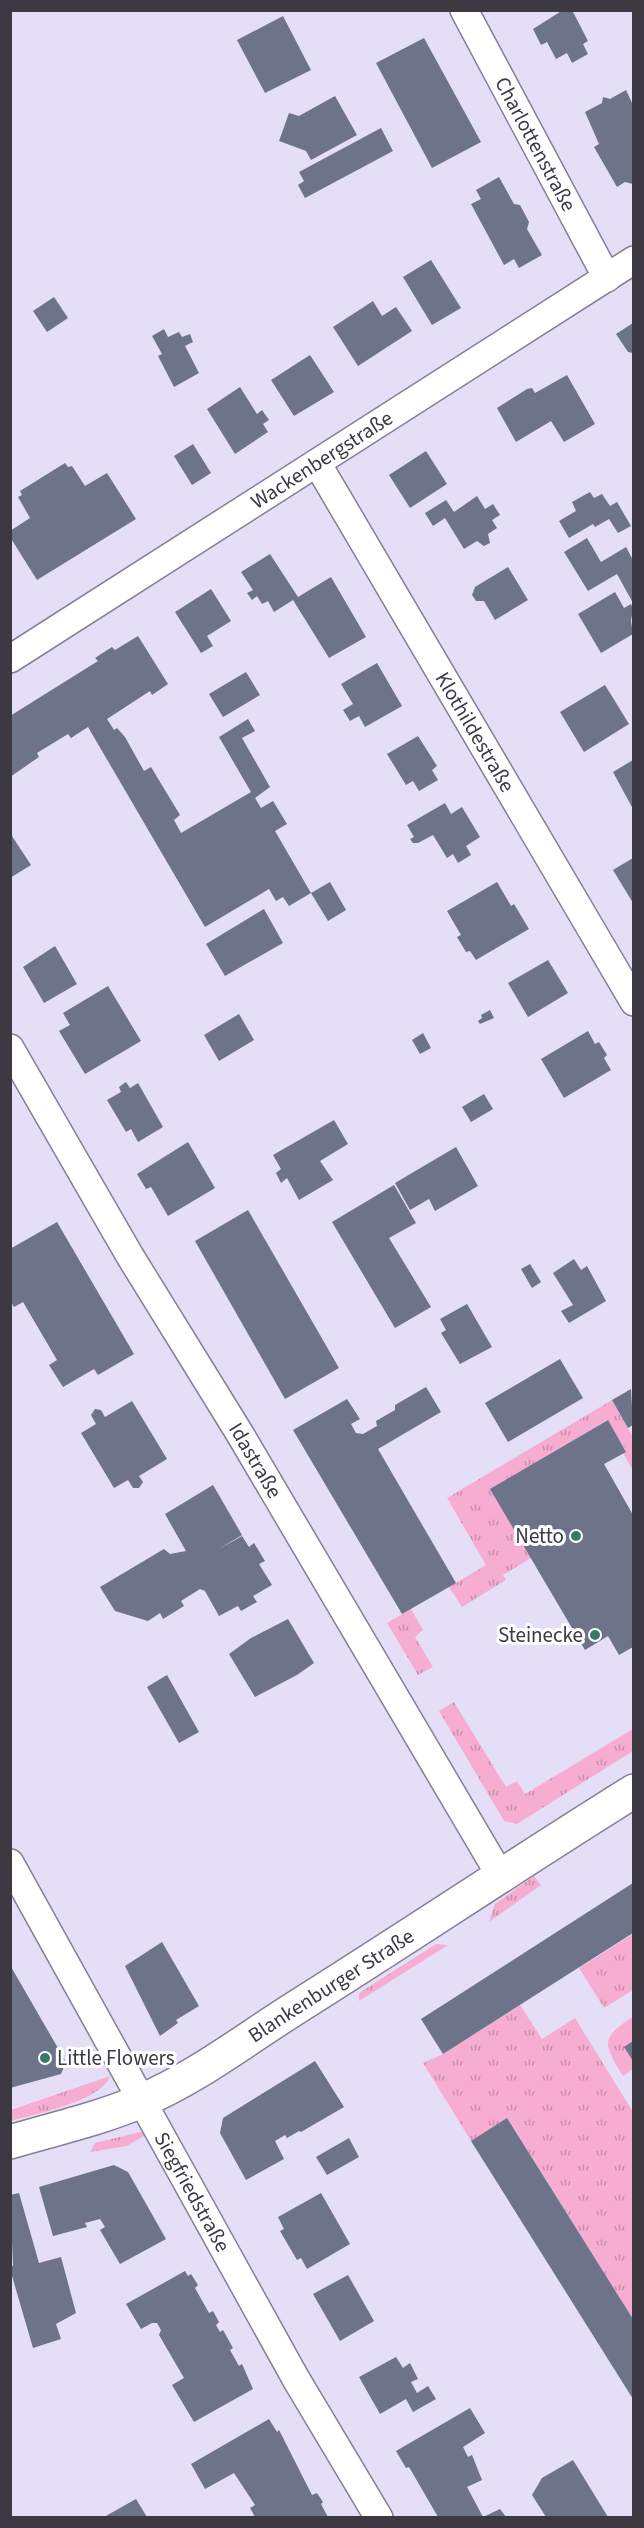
<svg xmlns="http://www.w3.org/2000/svg" width="644" height="2528" viewBox="0 0 644 2528" font-family="'Source Sans 3',sans-serif">
<style>
.grass{fill:url(#grass-tufts)}
.building{fill:#6d7388}
.lines{fill:none;stroke-linecap:round;stroke-linejoin:round}
.street-casing{stroke:#857f95;stroke-width:30}
.secondary-casing{stroke:#857f95;stroke-width:36}
.street{stroke:#fff;stroke-width:27}
.secondary{stroke:#fff;stroke-width:33}
.poi-dot{fill:#3a7967;stroke:#fff;stroke-width:2}
.labels{text-anchor:middle;stroke-width:6;stroke-linejoin:round;paint-order:stroke}
.street-label{font-size:21px;fill:#3c3943;stroke:#fff}
.poi-label{font-size:21px;fill:#3c3943;stroke:#fff;text-anchor:end}
</style>
<defs>
<pattern id="grass-tufts" width="24" height="20" patternUnits="userSpaceOnUse" patternTransform="scale(1.5)"><rect width="24" height="20" fill="#f7add1"/><path d="M3 7l-1-3M5 7V3M7 7l1-3M15 17l-1-3M17 17v-4M19 17l1-3" fill="none" stroke="#c98eab"/></pattern>
</defs>
<rect width="100%" height="100%" fill="#e5def7"/>
<g class="grass">
<path d="M612,1400L633,1437V1471L623,1453L626,1451L607,1420L491,1489L531,1558L503,1575L506,1580L462,1607L449,1587L486,1565L447,1498Z"/>
<path d="M411,1609L423,1630L415,1637L433,1667L418,1675L387,1623Z"/>
<path d="M454,1702L506,1787L517,1781L525,1794L633,1729V1751L517,1824L504,1821L439,1711Z"/>
<path d="M534,1876L541,1885L489,1922L495,1904Z"/>
<path d="M633,1934V1990L604,2008L579,1968Z"/>
<path d="M436,1944L448,1945L359,2001V1993Z"/>
<path d="M520,2005L542,2039L575,2018L633,2112V2319L508,2119L471,2141L423,2063L443,2054Z"/>
<path d="M633,2017V2041L625,2047L633,2061V2069L623,2076C603,2043 600,2038 633,2017Z"/>
<path d="M110,2076C102,2101 35,2114 11,2121V2110Z"/>
<path d="M140,2132L147,2134L127,2146L90,2152L95,2143Z"/>
</g>
<g class="building">
<path d="M563,10H572L588,41L583,44L588,54L572,63L567,53L556,59L547,42L541,45L533,29Z"/>
<path d="M283,16L311,70L265,93L237,40Z"/>
<path d="M424,38L481,142L432,168L376,63Z"/>
<path d="M626,90L633,105V184L625,182L617,187L594,147L599,144L585,112L602,103L603,97L610,99Z"/>
<path d="M335,96L357,135L311,160L306,151L279,141L289,113L299,116Z"/>
<path d="M381,128L393,151L305,198L298,185L304,181L299,172Z"/>
<path d="M499,177L514,204L520,205L529,222L527,229L542,255L519,268L514,259L504,265L471,204L481,199L476,190Z"/>
<path d="M431,260L461,308L432,325L403,277Z"/>
<path d="M54,297L68,318L47,332L33,311Z"/>
<path d="M373,301L382,316L396,307L412,331L358,366L333,327Z"/>
<path d="M633,323V353L628,352L616,334Z"/>
<path d="M164,329L168,337L179,332L182,337L190,334L193,342L185,346L199,373L174,387L158,356L162,354L152,336Z"/>
<path d="M310,355L334,392L294,416L271,380Z"/>
<path d="M567,375L595,424L564,442L551,421L516,442L497,408L527,389L532,388L535,393Z"/>
<path d="M240,387L257,414L262,410L269,420L263,424L268,432L235,454L207,409Z"/>
<path d="M193,444L211,473L192,485L174,456Z"/>
<path d="M426,451L447,484L410,508L389,475Z"/>
<path d="M65,463L68,467L72,466L85,486L107,473L136,519L37,580L10,537V531L30,518L18,497L22,495L20,491Z"/>
<path d="M590,492L594,498L602,494L610,506L617,502L631,526L618,533L609,519L595,527L593,524L569,538L559,521L576,511L572,502Z"/>
<path d="M477,496L485,509L493,504L500,515L492,520L497,528L488,534L490,543L484,546L477,541L464,549L445,518L433,526L425,513L446,500L454,512Z"/>
<path d="M587,538L601,562L626,547L633,560V603L617,574L588,591L564,552Z"/>
<path d="M270,554L298,597L331,577L366,637L329,658L293,600L274,612L268,601L262,604L257,596L252,600L247,593L253,590L241,572Z"/>
<path d="M508,567L528,600L495,620L484,601H476L472,595L475,587Z"/>
<path d="M211,589L231,621L207,636L213,646L201,653L175,612Z"/>
<path d="M615,592L624,608L631,604L633,608L631,621L633,634L601,653L578,614Z"/>
<path d="M138,636L168,684L152,695L150,691L107,719L114,730L117,728L125,737L144,771L151,767L180,815L174,820L181,833L251,792L219,737L248,719L255,731L242,738L270,787L255,798L261,808L273,801L287,824L275,831L311,893L289,906L283,897L276,901L269,889L205,927L88,727L71,738L68,734L37,753L39,757L10,777V716L98,661L95,658L112,647L115,650Z"/>
<path d="M377,663L402,706L365,727L359,716L350,721L343,710L353,704L341,684Z"/>
<path d="M246,672L260,695L223,717L209,694Z"/>
<path d="M605,685L629,724L584,752L560,712Z"/>
<path d="M418,736L437,766L432,770L438,780L419,791L413,781L406,785L387,754Z"/>
<path d="M633,760V809L613,772Z"/>
<path d="M445,803L451,814L462,807L480,837L466,846L471,855L458,863L453,854L447,858L433,835L418,843H413L410,839L414,837L407,825Z"/>
<path d="M10,833L31,865L10,878Z"/>
<path d="M633,858V903L613,870Z"/>
<path d="M330,882L346,910L328,921L311,893Z"/>
<path d="M497,882L511,906L514,904L529,929L476,960L470,951L466,952L457,937L461,935L447,911Z"/>
<path d="M264,909L283,943L225,976L206,944Z"/>
<path d="M55,946L77,984L44,1003L23,967Z"/>
<path d="M548,960L568,993L528,1017L508,983Z"/>
<path d="M108,986L141,1041L85,1074L59,1031L70,1025L63,1013Z"/>
<path d="M490,1010L494,1018L480,1024L478,1021L482,1018L481,1015Z"/>
<path d="M239,1014L254,1040L219,1061L204,1035Z"/>
<path d="M588,1031L595,1044L599,1042L607,1055L604,1058L611,1070L564,1098L541,1059Z"/>
<path d="M423,1033L431,1048L420,1054L412,1040Z"/>
<path d="M126,1082L130,1088L138,1083L163,1127L138,1142L131,1129L126,1132L107,1100L121,1092L119,1087Z"/>
<path d="M484,1094L493,1109L471,1122L462,1107Z"/>
<path d="M334,1120L348,1144L320,1161L333,1180L299,1200L287,1178L281,1183L276,1173L281,1169L273,1155Z"/>
<path d="M188,1142L215,1188L168,1216L151,1187L146,1189L137,1174Z"/>
<path d="M456,1147L478,1186L435,1211L429,1199L410,1210L395,1183Z"/>
<path d="M394,1185L416,1223L389,1238L431,1307L395,1328L332,1222Z"/>
<path d="M248,1210L339,1368L285,1399L195,1241Z"/>
<path d="M57,1222L134,1354L98,1375L94,1369L63,1387L49,1365L57,1360L23,1302L14,1307L10,1300V1249Z"/>
<path d="M574,1259L581,1270L587,1266L606,1301L569,1323L561,1311L573,1305L553,1273Z"/>
<path d="M530,1264L541,1282L532,1288L521,1269Z"/>
<path d="M467,1304L492,1347L460,1364L441,1333L446,1330L440,1319Z"/>
<path d="M560,1359L583,1398L508,1442L485,1403Z"/>
<path d="M426,1387L441,1412L378,1449L456,1583L402,1614L293,1430L347,1399L360,1419L351,1424L356,1433L363,1434L377,1426L376,1421L395,1410V1405Z"/>
<path d="M631,1389L633,1425L628,1428L612,1400Z"/>
<path d="M132,1401L167,1459L139,1476L143,1482L139,1488H133L128,1480L114,1488L81,1433L96,1424L91,1415L95,1409L101,1410L105,1417Z"/>
<path d="M608,1420L626,1452L604,1464L633,1515V1647L619,1655L608,1636L585,1650L490,1489Z"/>
<path d="M213,1485L242,1535L217,1550L242,1536L249,1547L254,1543L265,1561L259,1564L272,1585L253,1596L257,1602L241,1611L238,1606L219,1616L205,1591L200,1589L181,1601L184,1606L163,1619L160,1613L148,1621L115,1611L100,1587L164,1549L170,1554L186,1551L165,1514Z"/>
<path d="M288,1619L314,1663L297,1675L255,1697L229,1654L251,1638Z"/>
<path d="M167,1675L199,1732L179,1743L147,1687Z"/>
<path d="M633,1883V1933L443,2054L421,2019Z"/>
<path d="M162,1942L199,2006L176,2020L178,2023L160,2036L125,1966Z"/>
<path d="M10,1965L66,2062L61,2074L10,2088Z"/>
<path d="M633,2041V2061L624,2047Z"/>
<path d="M315,2061L344,2107L301,2132L299,2131L287,2138L285,2135L275,2141L284,2159L246,2180L220,2133L223,2118Z"/>
<path d="M507,2118L633,2319V2399L471,2141Z"/>
<path d="M349,2138L359,2157L327,2175L316,2157Z"/>
<path d="M114,2165L128,2172L166,2239L120,2264L100,2230L105,2227L100,2219L85,2223L87,2227L53,2236L39,2187Z"/>
<path d="M19,2193L39,2263L61,2257L76,2313L56,2324L61,2339L33,2348L10,2269L13,2265L10,2195Z"/>
<path d="M321,2193L350,2244L307,2269L301,2258L297,2260L280,2231L284,2229L278,2217Z"/>
<path d="M185,2271L188,2276L191,2274L198,2285L195,2288L209,2313L213,2311L219,2322L216,2325L220,2332L223,2330L233,2348L230,2350L239,2366L242,2364L253,2389L194,2422L172,2385L184,2378L159,2335L161,2330L157,2323H152L141,2329L126,2304Z"/>
<path d="M348,2275L374,2321L340,2341L313,2294Z"/>
<path d="M396,2357L403,2368L410,2363L418,2379L411,2382L417,2393L428,2386L436,2399L413,2412L406,2399L380,2414L359,2377Z"/>
<path d="M470,2408L485,2433L463,2447L468,2457L472,2455L482,2480L467,2487L483,2517L500,2509L506,2517H438L409,2467L406,2468L396,2451Z"/>
<path d="M269,2419L277,2432L279,2430L312,2495L317,2493L323,2502L321,2504L328,2517H255L250,2508L255,2505L234,2473L205,2489L191,2464Z"/>
<path d="M573,2460L608,2517H546L532,2495L542,2478Z"/>
<path d="M136,2499L147,2517H104Z"/>
</g>
<g class="lines">
<defs>
<g id="street">
<path id="s1" d="M464,10L607,278"/>
<path id="s2" d="M317,463L634,1002"/>
<path id="s3" d="M10,659L634,260"/>
<path id="s4" d="M10,1048L130,1256L240,1434L500,1875"/>
<path id="s5" d="M10,1863L296,2379L379,2518"/>
</g>
<g id="secondary">
<path id="s6" d="M10,2142C54,2129 99,2119 141,2101C196,2078 246,2039 297,2007C410,1936 520,1862 634,1791"/>
</g>
</defs>
<use href="#street" class="street-casing"/>
<use href="#secondary" class="secondary-casing"/>
<use href="#street" class="street"/>
<use href="#secondary" class="secondary"/>
</g>
<g class="poi-dot">
<circle cx="576" cy="1536" r="6"/>
<circle cx="595" cy="1635" r="6"/>
<circle cx="45" cy="2058" r="6"/>
</g>
<g class="labels">
<g class="street-label">
<text dy="7" stroke="none"><textPath href="#s1" startOffset="152">Charlottenstraße</textPath></text>
<text dy="7" stroke="none"><textPath href="#s3" startOffset="370">Wackenbergstraße</textPath></text>
<text dy="7" stroke="none"><textPath href="#s2" startOffset="312">Klothildestraße</textPath></text>
<text dy="7" stroke="none"><textPath href="#s4" startOffset="480">Idastraße</textPath></text>
<text dy="7" stroke="none"><textPath href="#s6" startOffset="360">Blankenburger Straße</textPath></text>
<text dy="7" stroke="none"><textPath href="#s5" startOffset="376">Siegfriedstraße</textPath></text>
</g>
<g class="poi-label">
<text x="564" y="1543">Netto</text>
<text x="583" y="1642">Steinecke</text>
<text x="57" y="2065" text-anchor="start">Little Flowers</text>
</g>
</g>
<rect width="644" height="2528" fill="none" stroke="#3c3943" stroke-width="24"/>
</svg>
